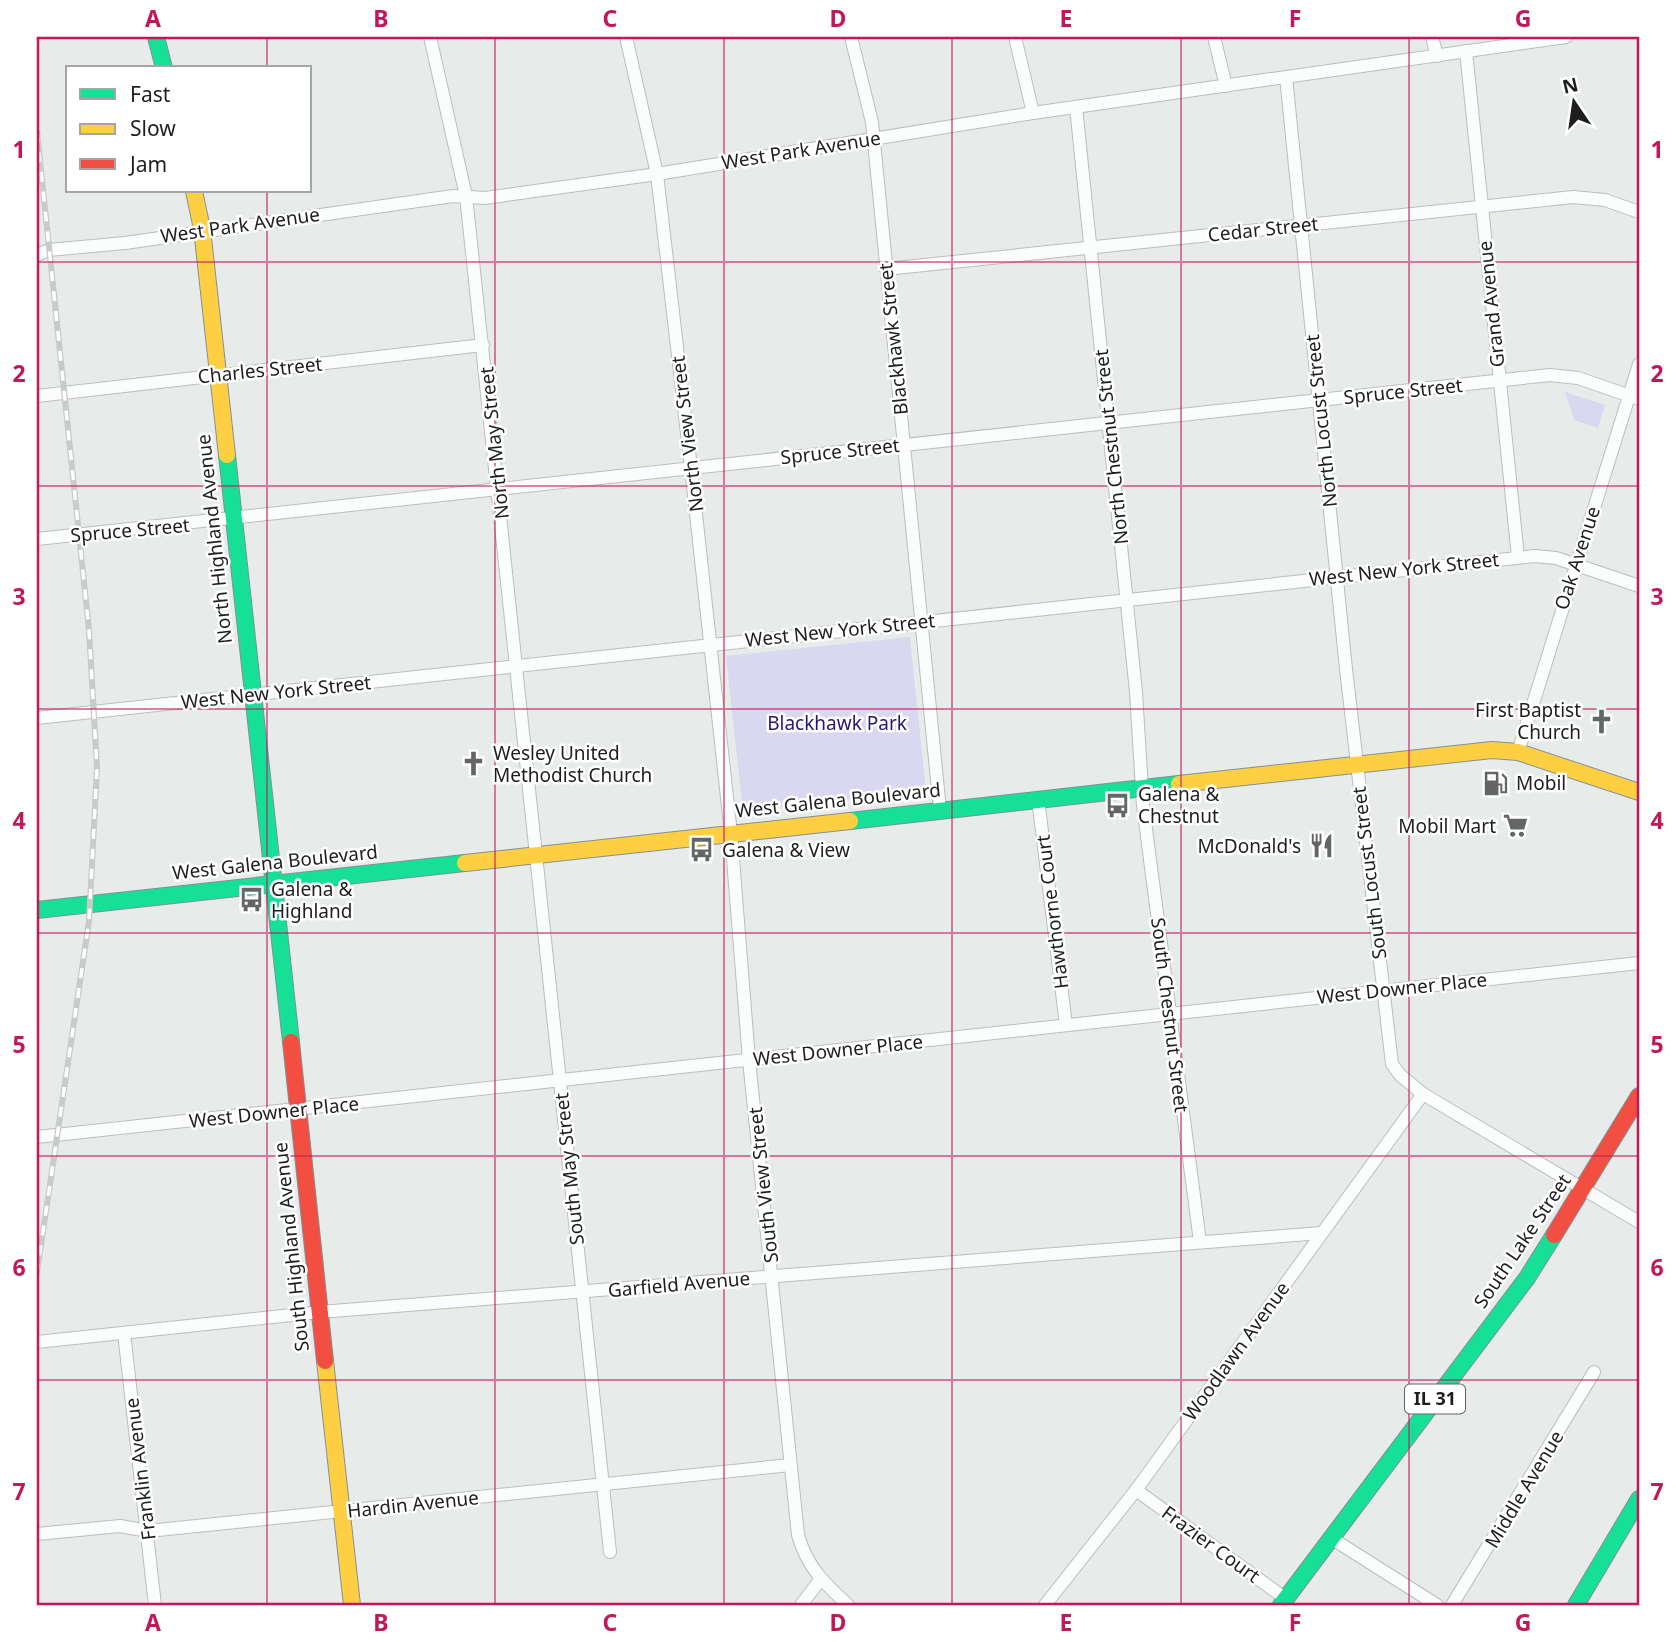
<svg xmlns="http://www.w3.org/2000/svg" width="1676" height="1642" viewBox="0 0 1676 1642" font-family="'Noto Sans',sans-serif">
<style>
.park{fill:#dad7f0}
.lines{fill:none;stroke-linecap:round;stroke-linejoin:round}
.street-casing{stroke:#bcbebd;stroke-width:14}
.fast-casing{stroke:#819195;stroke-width:18}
.slow-casing{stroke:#819195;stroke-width:18}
.jam-casing{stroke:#819195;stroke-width:18}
.street{stroke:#fbfcfc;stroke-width:12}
.fast{stroke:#16e098;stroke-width:16}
.slow{stroke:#ffcf43;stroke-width:16}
.jam{stroke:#f24e42;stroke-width:16}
.rail-casing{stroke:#c9caca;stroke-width:6}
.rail{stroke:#fff;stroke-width:3.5;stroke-dasharray:10;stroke-linecap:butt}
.grid{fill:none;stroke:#c2185b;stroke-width:2;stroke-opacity:0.55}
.labels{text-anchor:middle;stroke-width:5;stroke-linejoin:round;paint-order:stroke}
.shield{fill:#fff;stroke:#626262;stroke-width:2}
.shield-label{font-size:18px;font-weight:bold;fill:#1e1e1e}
.street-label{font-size:19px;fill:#1e1e1e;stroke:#fff}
.poi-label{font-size:19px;fill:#1e1e1e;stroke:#fff;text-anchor:start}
.park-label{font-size:19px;fill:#2a1573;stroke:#fff}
.neatline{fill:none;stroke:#c2185b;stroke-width:2.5}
.grid-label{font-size:23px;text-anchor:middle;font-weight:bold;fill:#c2185b}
</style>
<rect width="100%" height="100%" fill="#e7eceb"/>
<g class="park">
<path d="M1565,392L1605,405L1598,428L1574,420Z"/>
<path d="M910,637L926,791L743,811L726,656Z"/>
</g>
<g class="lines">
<defs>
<g id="street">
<path d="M430,37L466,196L610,1552"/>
<path d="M626,37L657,174L691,468L731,834L749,1060L798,1535C807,1567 824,1583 848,1605"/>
<path d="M851,37L872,122L940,810"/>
<path d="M1015,37L1033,113"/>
<path d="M1214,37L1226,86"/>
<path d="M1432,37L1437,56"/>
<path d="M1466,51L1518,557"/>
<path d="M1286,77L1346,669L1392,1064L1400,1075L1423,1094L1639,1222"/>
<path d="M1076,107L1136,692L1143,806L1200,1242"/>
<path d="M37,255L49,250L125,243L453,196L485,198L657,174L1033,113L1566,37"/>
<path d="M886,269L1573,197L1605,200L1639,212"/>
<path d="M37,396L483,345"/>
<path d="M37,539L1550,375L1578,378L1639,399"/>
<path d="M37,718L1535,556L1556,558L1639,586"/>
<path d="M1518,752L1639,364"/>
<path d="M1038,799L1066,1025"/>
<path d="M37,1137L1639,963"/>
<path d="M124,1333L155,1605"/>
<path d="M37,1342L320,1312L1321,1233"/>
<path d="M1136,1490L1286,1599"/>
<path d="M37,1534L120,1526L148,1531L790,1465"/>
<path d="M1331,1538L1437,1605"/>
<path d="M801,1605L820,1580"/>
<path d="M1045,1605L1136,1490L1423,1094"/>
<path d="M1452,1605L1594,1372"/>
</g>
<g id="fast">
<path d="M156,37L164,68"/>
<path d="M227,455L291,1042"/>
<path d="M850,821L1179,784"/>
<path d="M37,910L465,863"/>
<path d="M1281,1605L1527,1278L1554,1235"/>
<path d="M1576,1605L1639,1499"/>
</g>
<g id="slow">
<path d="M194,191L202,229L227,455"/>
<path d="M1179,784L1492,750L1518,752L1639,792"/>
<path d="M465,863L850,821"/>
<path d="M325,1361L352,1605"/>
</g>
<g id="jam">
<path d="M291,1042L325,1361"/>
<path d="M1554,1235L1639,1096"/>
</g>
</defs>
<use href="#street" class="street-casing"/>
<use href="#fast" class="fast-casing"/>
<use href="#slow" class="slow-casing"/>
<use href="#jam" class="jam-casing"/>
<use href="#street" class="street"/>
<use href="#fast" class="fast"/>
<use href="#slow" class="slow"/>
<use href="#jam" class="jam"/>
<defs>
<path id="rail" d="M37,132L89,630L97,768L89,921L37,1272"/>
</defs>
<use href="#rail" class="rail-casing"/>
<use href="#rail" class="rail"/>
</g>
<path class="grid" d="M267,37V68M495,37V1605M724,37V1605M952,37V1605M1181,37V1605M1409,37V1605M267,191V1605M37,262H1639M37,486H1639M37,709H1639M37,933H1639M37,1156H1639M37,1380H1639"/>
<defs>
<symbol id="church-bare" viewBox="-9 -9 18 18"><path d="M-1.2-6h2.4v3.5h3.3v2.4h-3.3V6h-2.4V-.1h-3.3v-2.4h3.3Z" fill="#646666" stroke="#fff" stroke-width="2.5" paint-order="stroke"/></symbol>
<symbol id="fuel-bare" viewBox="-9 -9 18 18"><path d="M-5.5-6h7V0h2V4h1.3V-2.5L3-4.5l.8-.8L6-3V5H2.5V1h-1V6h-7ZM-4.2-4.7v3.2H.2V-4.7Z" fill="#646666" stroke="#fff" stroke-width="2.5" paint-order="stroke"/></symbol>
<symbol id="bus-bare" viewBox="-9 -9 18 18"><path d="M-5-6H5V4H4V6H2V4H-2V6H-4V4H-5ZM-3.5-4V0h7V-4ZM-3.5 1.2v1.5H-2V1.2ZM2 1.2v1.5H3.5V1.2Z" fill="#646666" stroke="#fff" stroke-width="2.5" paint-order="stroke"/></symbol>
<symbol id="supermarket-bare" viewBox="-9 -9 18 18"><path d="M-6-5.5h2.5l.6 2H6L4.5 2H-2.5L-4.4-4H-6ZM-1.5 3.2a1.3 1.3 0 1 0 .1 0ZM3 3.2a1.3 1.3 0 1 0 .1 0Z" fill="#646666" stroke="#fff" stroke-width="2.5" paint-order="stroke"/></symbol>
<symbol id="restaurant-bare" viewBox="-9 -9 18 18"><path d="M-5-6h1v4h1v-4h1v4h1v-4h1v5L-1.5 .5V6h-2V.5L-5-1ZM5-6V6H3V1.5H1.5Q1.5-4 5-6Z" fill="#646666" stroke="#fff" stroke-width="2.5" paint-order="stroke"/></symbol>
</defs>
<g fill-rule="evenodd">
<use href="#church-bare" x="1584" y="704" width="35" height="35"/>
<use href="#church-bare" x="456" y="746" width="35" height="35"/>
<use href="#fuel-bare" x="1478" y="766" width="35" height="35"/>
<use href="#bus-bare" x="1100" y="788" width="35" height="35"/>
<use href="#supermarket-bare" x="1498" y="808" width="35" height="35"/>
<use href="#restaurant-bare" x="1304" y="828" width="35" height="35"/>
<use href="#bus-bare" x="684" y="832" width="35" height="35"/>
<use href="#bus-bare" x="234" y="882" width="35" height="35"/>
</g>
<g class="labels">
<rect class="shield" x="1405" y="1384.5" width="60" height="29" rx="5"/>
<g class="shield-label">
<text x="1435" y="1405">IL 31</text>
</g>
<g class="street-label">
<text transform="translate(801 150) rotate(-9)" y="7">West Park Avenue</text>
<text transform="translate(240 225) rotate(-8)" y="7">West Park Avenue</text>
<text transform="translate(1263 229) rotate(-6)" y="7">Cedar Street</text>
<text transform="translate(1491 304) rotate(-96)" y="7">Grand Avenue</text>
<text transform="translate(893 339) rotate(-96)" y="7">Blackhawk Street</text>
<text transform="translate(260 370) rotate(-6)" y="7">Charles Street</text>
<text transform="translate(1403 391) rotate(-6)" y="7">Spruce Street</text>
<text transform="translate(1321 421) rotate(-96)" y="7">North Locust Street</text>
<text transform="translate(687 434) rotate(-97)" y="7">North View Street</text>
<text transform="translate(494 443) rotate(-96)" y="7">North May Street</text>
<text transform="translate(1111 447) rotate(-96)" y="7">North Chestnut Street</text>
<text transform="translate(840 451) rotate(-6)" y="7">Spruce Street</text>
<text transform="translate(130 530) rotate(-5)" y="7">Spruce Street</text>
<text transform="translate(214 539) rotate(-96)" y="7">North Highland Avenue</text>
<text transform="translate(1577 558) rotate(-72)" y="7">Oak Avenue</text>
<text transform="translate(1404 569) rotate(-6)" y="7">West New York Street</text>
<text transform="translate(840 630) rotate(-6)" y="7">West New York Street</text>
<text transform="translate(276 692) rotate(-6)" y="7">West New York Street</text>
<text transform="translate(838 800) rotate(-6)" y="7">West Galena Boulevard</text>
<text transform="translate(275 862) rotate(-6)" y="7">West Galena Boulevard</text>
<text transform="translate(1369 873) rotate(-97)" y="7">South Locust Street</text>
<text transform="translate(1052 912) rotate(-97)" y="7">Hawthorne Court</text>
<text transform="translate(1402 988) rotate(-6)" y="7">West Downer Place</text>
<text transform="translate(1170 1015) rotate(83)" y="7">South Chestnut Street</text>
<text transform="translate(838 1050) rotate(-6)" y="7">West Downer Place</text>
<text transform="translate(274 1112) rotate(-6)" y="7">West Downer Place</text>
<text transform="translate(569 1169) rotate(-96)" y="7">South May Street</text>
<text transform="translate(763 1185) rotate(-96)" y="7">South View Street</text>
<text transform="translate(1522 1241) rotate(-56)" y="7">South Lake Street</text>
<text transform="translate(291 1247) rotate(-96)" y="7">South Highland Avenue</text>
<text transform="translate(679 1284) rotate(-5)" y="7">Garfield Avenue</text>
<text transform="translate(1236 1351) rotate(-54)" y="7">Woodlawn Avenue</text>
<text transform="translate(140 1469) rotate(-97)" y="7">Franklin Avenue</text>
<text transform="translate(1524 1489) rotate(-59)" y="7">Middle Avenue</text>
<text transform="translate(413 1504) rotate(-6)" y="7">Hardin Avenue</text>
<text transform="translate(1211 1544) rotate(36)" y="7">Frazier Court</text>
</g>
<g class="poi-label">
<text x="1581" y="717" text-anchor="end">First Baptist<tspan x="1581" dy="22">Church</tspan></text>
<text x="493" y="760">Wesley United<tspan x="493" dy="22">Methodist Church</tspan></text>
<text x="1516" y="790">Mobil</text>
<text x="1138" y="801">Galena &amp;<tspan x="1138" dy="22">Chestnut</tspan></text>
<text x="1496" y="833" text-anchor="end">Mobil Mart</text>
<text x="1301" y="853" text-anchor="end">McDonald's</text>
<text x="722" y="857">Galena &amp; View</text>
<text x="271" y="896">Galena &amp;<tspan x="271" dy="22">Highland</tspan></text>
</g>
<g class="park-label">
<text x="837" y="730">Blackhawk Park</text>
</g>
</g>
<rect width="1676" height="1642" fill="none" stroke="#ffffff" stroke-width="77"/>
<rect x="66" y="66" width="245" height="126" fill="#ffffff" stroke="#a5a5a5" stroke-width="2"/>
<rect x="80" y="89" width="35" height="10" fill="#16e098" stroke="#a5a5a5" stroke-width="2"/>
<text x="130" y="102" font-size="21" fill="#1e1e1e">Fast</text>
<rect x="80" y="124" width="35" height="10" fill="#ffcf43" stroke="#a5a5a5" stroke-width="2"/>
<text x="130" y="136" font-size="21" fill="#1e1e1e">Slow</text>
<rect x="80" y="159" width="35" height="10" fill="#f24e42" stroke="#a5a5a5" stroke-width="2"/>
<text x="130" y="172" font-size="21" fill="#1e1e1e">Jam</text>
<g transform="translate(1574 102) rotate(347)" stroke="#ffffff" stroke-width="5" paint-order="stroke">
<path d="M0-5L12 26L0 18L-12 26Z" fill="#1e1e1e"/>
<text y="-10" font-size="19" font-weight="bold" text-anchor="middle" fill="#1e1e1e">N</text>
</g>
<rect x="38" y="38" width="1600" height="1566" class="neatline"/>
<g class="grid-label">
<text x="153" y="27">A</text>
<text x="381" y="27">B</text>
<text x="610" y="27">C</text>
<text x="838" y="27">D</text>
<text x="1066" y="27">E</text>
<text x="1295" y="27">F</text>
<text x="1523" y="27">G</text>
<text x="19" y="158">1</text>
<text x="1657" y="158">1</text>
<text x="19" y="382">2</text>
<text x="1657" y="382">2</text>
<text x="19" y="605">3</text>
<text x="1657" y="605">3</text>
<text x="19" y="829">4</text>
<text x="1657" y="829">4</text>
<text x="19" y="1053">5</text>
<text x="1657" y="1053">5</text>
<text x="19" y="1276">6</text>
<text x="1657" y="1276">6</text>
<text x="19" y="1500">7</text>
<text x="1657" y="1500">7</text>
<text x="153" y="1631">A</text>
<text x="381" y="1631">B</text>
<text x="610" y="1631">C</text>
<text x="838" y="1631">D</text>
<text x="1066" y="1631">E</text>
<text x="1295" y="1631">F</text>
<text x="1523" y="1631">G</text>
</g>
</svg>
